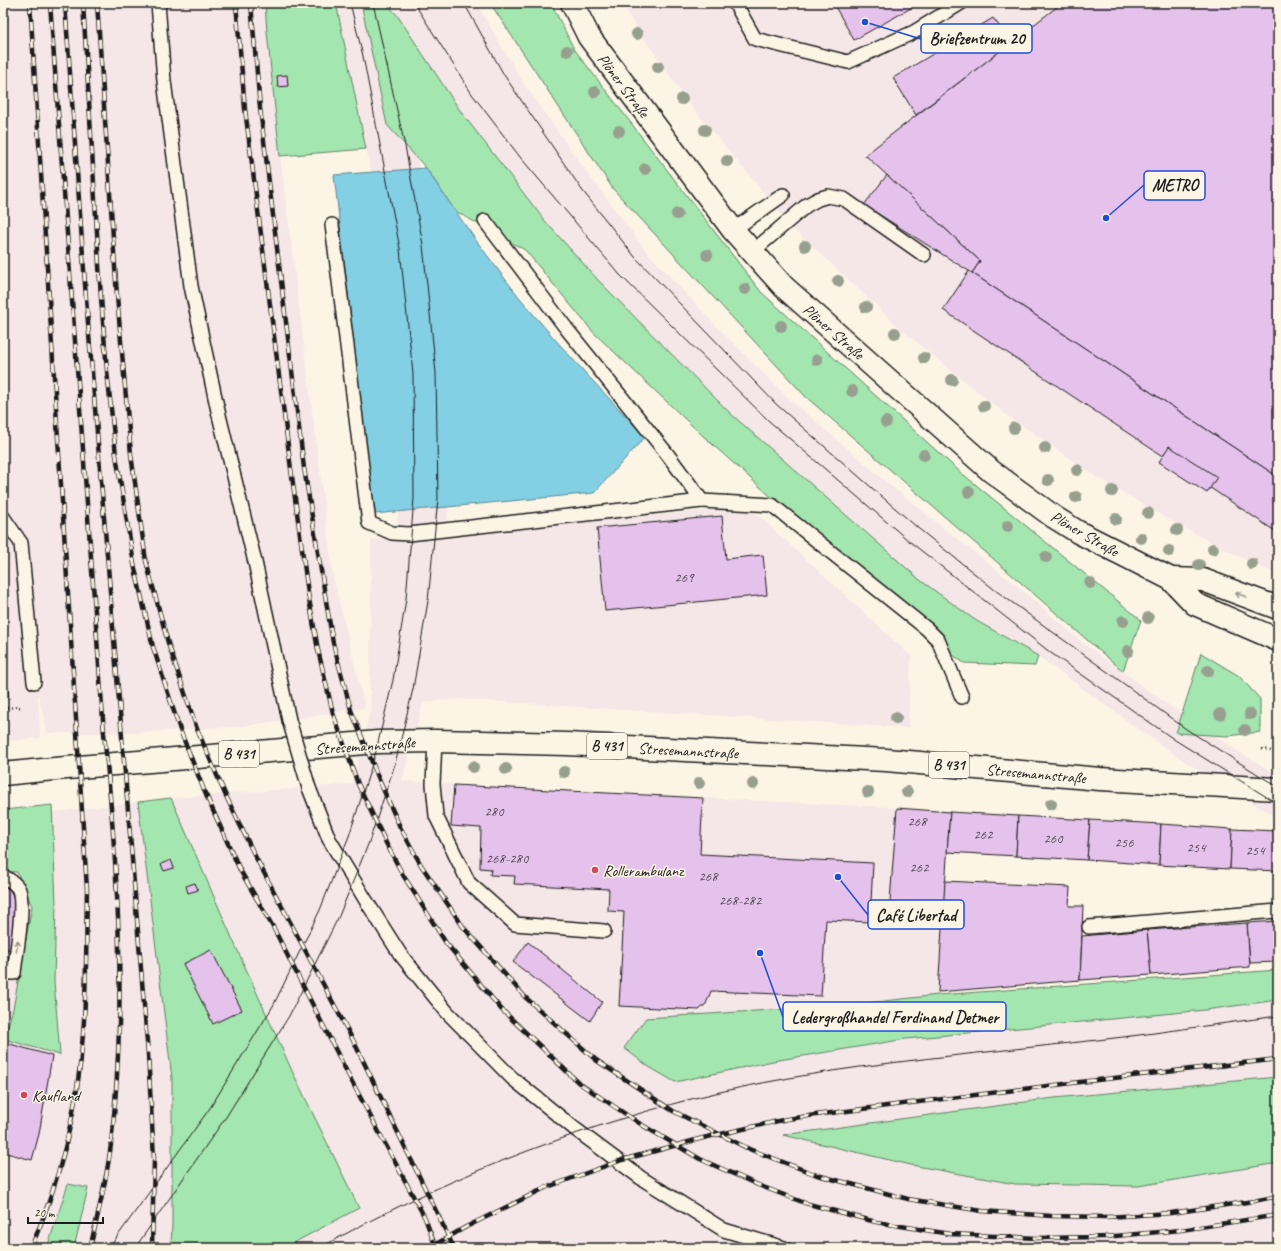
<svg xmlns="http://www.w3.org/2000/svg" width="1281" height="1251" viewBox="0 0 1281 1251" font-family="Caveat,sans-serif">
<style>
.built{fill:#f5e6e7}
.green{fill:#a4e6af;stroke:#608166}
.water{fill:#83cfe3;stroke:#5a8793}
.building{fill:#e5c2ec;stroke:#1c1c1c}
.lines{fill:none;stroke-linecap:round;stroke-linejoin:round}
.lane-casing{stroke:#1c1c1c;stroke-width:16}
.secondary-casing{stroke:#1c1c1c;stroke-width:25}
.primary-casing{stroke:#1c1c1c;stroke-width:25}
.path{stroke:#1c1c1c;stroke-width:2.5;stroke-dasharray:1 3;stroke-linecap:butt}
.lane{stroke:#fcf5e5;stroke-width:13}
.secondary{stroke:#fcf5e5;stroke-width:22}
.primary{stroke:#fcf5e5;stroke-width:22}
.tram{stroke:#1c1c1c;stroke-width:1}
.rail-casing{stroke:#1c1c1c;stroke-width:4.5}
.rail{stroke:#fcf5e5;stroke-width:3;stroke-dasharray:9;stroke-linecap:butt}
.lane-bridge-casing{stroke:#1c1c1c;stroke-width:16;stroke-linecap:butt}
.lane-bridge{stroke:#fcf5e5;stroke-width:13}
.tree{fill:#979f8f}
.oneway{stroke:#97938b}
.poi-dot{fill:#d1495b;stroke:#fcf5e5;stroke-width:1.5}
.labels{text-anchor:middle;stroke-width:3;stroke-linejoin:round;paint-order:stroke}
.number-label{font-size:14px;fill:#4e4650}
.shield{fill:#fcf5e5;stroke:#5f5d58;stroke-width:1}
.shield-label{font-size:15px;font-weight:bold;fill:#1c1c1c}
.street-label{font-size:16px;fill:#1c1c1c;stroke:#fcf5e5}
.poi-label{font-size:16px;fill:#1c1c1c;stroke:#fcf5e5;text-anchor:start}
.leader{fill:none;stroke:#1d4ed8;stroke-width:1.5}
.callout-dot{fill:#1d4ed8;stroke:#fcf5e5;stroke-width:1.5}
.callout{fill:#fcf5e5;stroke:#1d4ed8;stroke-width:1.5}
.callout-label{font-size:17px;text-anchor:middle;font-weight:bold;fill:#1c1c1c}
</style>
<rect width="100%" height="100%" fill="#fcf5e5"/>
<filter id="ink" filterUnits="userSpaceOnUse"><feTurbulence type="fractalNoise" baseFrequency=".025" numOctaves="2"/><feDisplacementMap in="SourceGraphic" scale="8" xChannelSelector="R" yChannelSelector="G"/><feConvolveMatrix kernelMatrix="1 2 1 2 8 2 1 2 1" color-interpolation-filters="sRGB"/></filter>
<g filter="url(#ink)">
<g class="built">
<path d="M3,3H265L267,32L280,156L333,576L365,708L244,726L133,733H47L38,693L40,738L3,742Z"/>
<path d="M336,3H384L417,158L433,244L450,462L447,533L749,507L911,656L908,728L455,699L423,702L402,781L561,791L884,807L950,812L938,995L848,1005L624,1048L649,1067L675,1082L773,1061L906,1039L1205,1010L1278,1000V1248H3V810L52,805L53,812L171,798L352,784L371,707H370L371,540L396,538L400,492L378,204Z"/>
<path d="M386,3H476L524,84L582,166L646,251L716,326L787,397L890,485L1023,591L1083,643L1163,701L1237,751L1278,775V818L1198,770L1148,736L1038,656L975,620L920,580L731,414L598,280L545,221L461,112L397,15Z"/>
<path d="M622,3H1278V574L1260,567L1176,524L1097,477L1009,417L905,333L794,229L687,101L631,19Z"/>
</g>
<g class="green">
<path d="M265,3H336L366,149L280,156L267,32Z"/>
<path d="M361,3H386L397,15L461,112L545,221L598,280L731,414L920,580L975,620L1038,656L1035,666L964,663L928,637L703,436L593,332L525,250L455,211L426,168L387,125Z"/>
<path d="M490,3H551L574,49L761,292L959,471L1141,620L1123,671L806,397L613,189Z"/>
<path d="M1201,653L1239,676L1260,699V732L1228,736L1176,733Z"/>
<path d="M171,798L232,938L293,1073L359,1208L284,1248H171L172,1223V1078L138,802Z"/>
<path d="M52,805L56,904L54,981L60,1055L4,1039L13,1009L32,906L17,872L3,871V810Z"/>
<path d="M1278,970V1000L1205,1010L906,1039L773,1061L675,1082L649,1067L624,1048L646,1018L848,1005L938,995Z"/>
<path d="M1278,1077V1163L1138,1186L1015,1184L911,1165L783,1135L1054,1098Z"/>
<path d="M68,1184L88,1188L74,1248H47Z"/>
</g>
<path class="water" d="M426,168C450,204 475,240 502,275C545,332 596,384 645,437L594,493L374,514L334,175Z"/>
<g class="building">
<path d="M833,3H920L854,40Z"/>
<path d="M1062,3H1278V477L972,273L980,261L865,155Z"/>
<path d="M993,18L1012,42L916,115L893,78Z"/>
<path d="M287,75L288,86L278,87L277,76Z"/>
<path d="M887,175L980,261L972,273L864,205Z"/>
<path d="M969,271L1278,477V533L943,310Z"/>
<path d="M1169,446L1217,477L1207,493L1159,462Z"/>
<path d="M722,516L726,559L763,555L767,595L605,611L597,528Z"/>
<path d="M3,642L9,699H3Z"/>
<path d="M454,785L703,798L700,854L873,863L870,922L826,920L821,996L711,991L706,1004L699,1010L619,1006L624,912L608,911L609,889L514,884L515,876L490,875L491,869L480,868L481,828L451,826Z"/>
<path d="M897,808L950,812L943,919L889,915Z"/>
<path d="M950,812L1018,816L1016,856L947,852Z"/>
<path d="M1018,816L1090,820L1087,860L1016,856Z"/>
<path d="M1090,820L1161,824L1159,865L1087,860Z"/>
<path d="M1161,824L1232,829L1230,869L1159,865Z"/>
<path d="M1232,829L1278,831V871L1230,869Z"/>
<path d="M171,860L174,868L164,871L161,864Z"/>
<path d="M945,881L1070,887L1069,906H1083L1080,980L938,992Z"/>
<path d="M195,883L198,890L188,893L186,886Z"/>
<path d="M3,885L10,890L16,901L11,950L3,948V949Z"/>
<path d="M1278,921V962L1250,963L1247,923Z"/>
<path d="M1247,923L1250,967L1151,975L1147,930Z"/>
<path d="M1147,930L1151,975L1080,980L1082,936Z"/>
<path d="M528,942L602,1002L590,1021L513,962Z"/>
<path d="M211,950L242,1010L213,1024L183,964Z"/>
<path d="M3,1042L52,1056L39,1134L32,1160L3,1152Z"/>
</g>
<g class="lines">
<defs>
<g id="lane">
<path d="M158,3L164,81L191,286L218,411L255,562L289,720"/>
<path d="M735,3L755,39L848,62L914,32L961,3"/>
<path d="M485,221L566,328L668,455L702,501L772,505L927,629L938,640L962,697"/>
<path d="M332,225L369,523L392,533L409,534L702,501"/>
<path d="M733,230L783,195"/>
<path d="M752,252L807,205L818,199L828,196L844,199L924,255"/>
<path d="M3,517L21,543L34,682"/>
<path d="M435,741L433,784L436,816L469,883L515,924L604,931"/>
<path d="M309,788L329,839L365,899L400,954L447,1012L512,1078L575,1129L641,1178L724,1230L784,1248"/>
<path d="M3,876C9,880 16,883 19,890C25,906 16,954 14,973H3"/>
<path d="M1089,927L1278,911"/>
</g>
<g id="secondary">
<path d="M572,3L589,37L733,230L784,287L991,471L1054,517L1078,532L1171,579L1195,604L1278,640"/>
<path d="M1171,579L1203,580L1278,608"/>
</g>
<path id="primary" d="M3,774L43,770L378,742L435,741L567,744L886,760L1100,779L1278,789"/>
</defs>
<use href="#lane" class="lane-casing"/>
<use href="#secondary" class="secondary-casing"/>
<use href="#primary" class="primary-casing"/>
<g class="path">
<path d="M3,708L22,707"/>
<path d="M1262,749L1278,752"/>
</g>
<use href="#lane" class="lane"/>
<use href="#secondary" class="secondary"/>
<use href="#primary" class="primary"/>
<g class="tram">
<path d="M414,3L472,94L520,157L620,275L769,421L909,541L1051,653L1175,740L1278,804"/>
<path d="M464,3L504,75L582,190L635,257L777,405L919,529L995,590L1186,729L1278,787"/>
<path d="M109,1248L210,1108L273,1006L320,910L349,836L375,755L393,680L406,599L414,498L413,374L400,249L363,56L350,3"/>
<path d="M135,1248L226,1117L289,1016L339,916L369,842L395,764L413,689L428,601L438,498L436,373L423,245L405,146L373,3"/>
<path d="M320,1248C438,1181 564,1132 695,1098C818,1067 945,1057 1070,1043C1140,1036 1209,1025 1278,1016"/>
</g>
<defs>
<g id="rail">
<path d="M30,3L87,889C86,937 87,986 83,1034C78,1107 60,1181 31,1248"/>
<path d="M50,3L104,733C118,869 127,1008 111,1144C107,1179 98,1214 90,1248"/>
<path d="M65,3L86,298L148,1054L154,1158L152,1248"/>
<path d="M83,3L101,298L107,371L116,455L134,564L153,647L180,730L206,795L240,870L273,927L351,1080L425,1218L436,1248"/>
<path d="M97,3L117,296L131,454L146,561L168,643L197,729L225,794L255,856L355,1044L454,1248"/>
<path d="M236,3L245,109L291,469L308,593L318,650L333,713L358,784L386,843L403,875L446,943L501,1009L579,1083L642,1125L700,1159L758,1185L805,1203L876,1222L950,1234L1037,1238L1104,1237L1181,1230L1278,1215"/>
<path d="M251,3L260,108L286,322L304,468L333,643L351,710L380,782L400,827L421,865L464,928L525,997L596,1060L673,1111L749,1149L817,1175L908,1199L982,1211L1051,1216L1107,1217L1171,1213L1254,1201L1278,1196"/>
<path d="M429,1248L466,1227L545,1188L622,1160L703,1138L787,1119L823,1114L1080,1082L1278,1059"/>
</g>
</defs>
<use href="#rail" class="rail-casing"/>
<use href="#rail" class="rail"/>
<defs>
<path id="lane-bridge" d="M289,720L309,788"/>
</defs>
<use href="#lane-bridge" class="lane-bridge-casing"/>
<use href="#lane-bridge" class="lane-bridge"/>
</g>
<g class="tree">
<circle cx="637" cy="34" r="6"/>
<circle cx="567" cy="51" r="6"/>
<circle cx="658" cy="67" r="6"/>
<circle cx="595" cy="92" r="6"/>
<circle cx="682" cy="99" r="6"/>
<circle cx="705" cy="130" r="6"/>
<circle cx="619" cy="131" r="6"/>
<circle cx="727" cy="161" r="6"/>
<circle cx="645" cy="169" r="6"/>
<circle cx="677" cy="214" r="6"/>
<circle cx="805" cy="246" r="6"/>
<circle cx="707" cy="255" r="6"/>
<circle cx="838" cy="281" r="6"/>
<circle cx="745" cy="289" r="6"/>
<circle cx="866" cy="307" r="6"/>
<circle cx="781" cy="326" r="6"/>
<circle cx="895" cy="333" r="6"/>
<circle cx="924" cy="358" r="6"/>
<circle cx="817" cy="360" r="6"/>
<circle cx="952" cy="380" r="6"/>
<circle cx="852" cy="391" r="6"/>
<circle cx="984" cy="406" r="6"/>
<circle cx="886" cy="422" r="6"/>
<circle cx="1014" cy="428" r="6"/>
<circle cx="1045" cy="448" r="6"/>
<circle cx="924" cy="455" r="6"/>
<circle cx="1077" cy="470" r="6"/>
<circle cx="1048" cy="480" r="6"/>
<circle cx="1112" cy="491" r="6"/>
<circle cx="969" cy="492" r="6"/>
<circle cx="1076" cy="497" r="6"/>
<circle cx="1148" cy="513" r="6"/>
<circle cx="1116" cy="519" r="6"/>
<circle cx="1008" cy="526" r="6"/>
<circle cx="1177" cy="530" r="6"/>
<circle cx="1141" cy="538" r="6"/>
<circle cx="1213" cy="549" r="6"/>
<circle cx="1169" cy="551" r="6"/>
<circle cx="1046" cy="557" r="6"/>
<circle cx="1252" cy="564" r="6"/>
<circle cx="1199" cy="565" r="6"/>
<circle cx="1090" cy="583" r="6"/>
<circle cx="1148" cy="618" r="6"/>
<circle cx="1123" cy="621" r="6"/>
<circle cx="1128" cy="651" r="6"/>
<circle cx="1208" cy="671" r="6"/>
<circle cx="1220" cy="714" r="6"/>
<circle cx="1250" cy="714" r="6"/>
<circle cx="896" cy="718" r="6"/>
<circle cx="1245" cy="730" r="6"/>
<circle cx="473" cy="767" r="6"/>
<circle cx="506" cy="769" r="6"/>
<circle cx="564" cy="772" r="6"/>
<circle cx="699" cy="783" r="6"/>
<circle cx="753" cy="784" r="6"/>
<circle cx="868" cy="792" r="6"/>
<circle cx="907" cy="792" r="6"/>
<circle cx="1051" cy="804" r="6"/>
</g>
<defs><path id="oneway-shaft" d="M-6 0H5M1.5-3L5.5 0L1.5 3" fill="none" stroke-width="1.6" stroke-linecap="round" stroke-linejoin="round"/></defs>
<g class="oneway">
<use href="#oneway-shaft" transform="translate(1241 595) rotate(-160)"/>
<use href="#oneway-shaft" transform="translate(17 946) rotate(-84)"/>
</g>
</g>
<g class="poi-dot">
<circle cx="595" cy="870" r="4"/>
<circle cx="24" cy="1095" r="4"/>
</g>
<g class="labels">
<g class="number-label">
<text x="684" y="582">269</text>
<text x="494" y="816">280</text>
<text x="917" y="826">268</text>
<text x="983" y="839">262</text>
<text x="1053" y="843">260</text>
<text x="1124" y="847">256</text>
<text x="1196" y="852">254</text>
<text x="1255" y="855">254</text>
<text x="507" y="863">268-280</text>
<text x="919" y="872">262</text>
<text x="708" y="881">268</text>
<text x="740" y="905">268-282</text>
</g>
<g class="shield">
<rect x="587" y="733" width="40" height="26" rx="3"/>
<rect x="219" y="741" width="40" height="26" rx="3"/>
<rect x="929" y="752" width="40" height="26" rx="3"/>
</g>
<g class="shield-label">
<text x="607" y="751">B 431</text>
<text x="239" y="759">B 431</text>
<text x="949" y="770">B 431</text>
</g>
<g class="street-label">
<text transform="translate(624 85) rotate(53)" y="6">Plöner Straße</text>
<text transform="translate(834 331) rotate(41)" y="6">Plöner Straße</text>
<text transform="translate(1085 533) rotate(30)" y="6">Plöner Straße</text>
<text transform="translate(365 745) rotate(-4)" y="6">Stresemannstraße</text>
<text transform="translate(688 750) rotate(3)" y="6">Stresemannstraße</text>
<text transform="translate(1036 773) rotate(5)" y="6">Stresemannstraße</text>
</g>
<g class="poi-label">
<text x="603" y="876">Rollerambulanz</text>
<text x="32" y="1101">Kaufland</text>
</g>
</g>
<path class="leader" d="M865 22L921 39M1106 218L1144 185M838 877L868 915M760 953L783 1017"/>
<g class="callout-dot">
<circle cx="865" cy="22" r="4"/>
<circle cx="1106" cy="218" r="4"/>
<circle cx="838" cy="877" r="4"/>
<circle cx="760" cy="953" r="4"/>
</g>
<g class="callout">
<rect x="921" y="24" width="111" height="29" rx="4"/>
<rect x="1144" y="171" width="61" height="29" rx="4"/>
<rect x="868" y="900" width="96" height="29" rx="4"/>
<rect x="783" y="1002" width="223" height="29" rx="4"/>
</g>
<g class="callout-label">
<text x="977" y="44">Briefzentrum 20</text>
<text x="1175" y="191">METRO</text>
<text x="916" y="921">Café Libertad</text>
<text x="895" y="1023">Ledergroßhandel Ferdinand Detmer</text>
</g>
<rect width="1281" height="1251" fill="none" stroke="#fcf5e5" stroke-width="16"/>
<rect x="8" y="8" width="1265" height="1235" fill="none" stroke="#1c1c1c" stroke-width="1.5" filter="url(#ink)"/>
<path d="M28 1217v6h75v-6" fill="none" stroke="#1c1c1c" stroke-width="2"/>
<text x="34" y="1217" font-size="12" fill="#1c1c1c" stroke="#fcf5e5" stroke-width="3" paint-order="stroke">20 m</text>
</svg>
